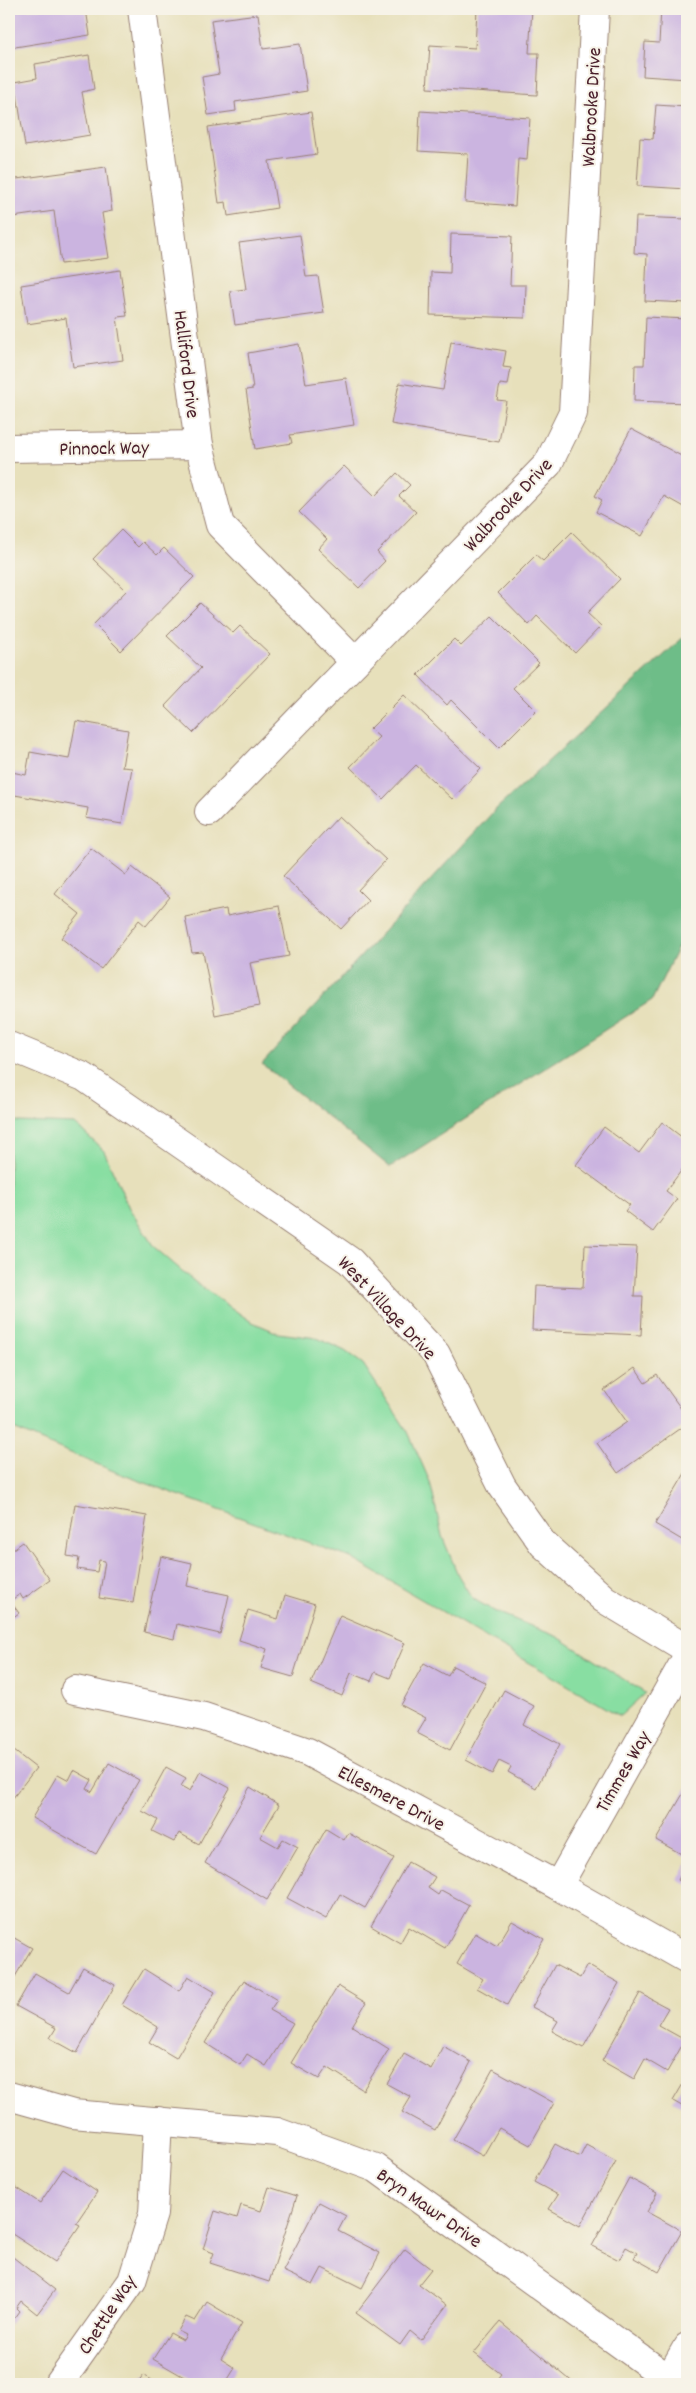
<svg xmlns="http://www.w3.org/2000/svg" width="696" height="2393" viewBox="0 0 696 2393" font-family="Dekko,sans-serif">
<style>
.green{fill:#88dea2;stroke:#697e66}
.forest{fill:#6ebd88;stroke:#5c6e5a}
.building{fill:#cbb4e0}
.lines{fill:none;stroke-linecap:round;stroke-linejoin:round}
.minor-casing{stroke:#988073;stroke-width:30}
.tertiary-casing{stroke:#988073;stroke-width:30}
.minor{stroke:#fff;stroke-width:28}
.tertiary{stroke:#fff;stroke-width:28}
.labels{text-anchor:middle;stroke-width:4;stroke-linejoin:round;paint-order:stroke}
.street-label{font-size:20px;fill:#4a1f2b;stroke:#f7f3e8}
</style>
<rect width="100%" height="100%" fill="#f7f3e8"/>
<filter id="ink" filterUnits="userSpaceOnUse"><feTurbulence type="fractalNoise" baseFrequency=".02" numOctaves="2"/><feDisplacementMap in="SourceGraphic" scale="10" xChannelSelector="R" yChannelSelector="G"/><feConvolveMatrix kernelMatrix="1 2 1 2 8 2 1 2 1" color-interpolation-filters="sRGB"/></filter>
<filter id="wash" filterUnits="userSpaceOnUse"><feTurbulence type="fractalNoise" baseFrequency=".0096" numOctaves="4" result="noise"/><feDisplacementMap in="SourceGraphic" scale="20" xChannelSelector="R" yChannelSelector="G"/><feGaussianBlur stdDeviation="1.12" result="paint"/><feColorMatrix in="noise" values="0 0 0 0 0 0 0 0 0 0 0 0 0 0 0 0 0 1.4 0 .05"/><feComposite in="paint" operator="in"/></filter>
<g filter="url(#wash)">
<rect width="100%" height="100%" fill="#e7e0bb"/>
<path class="green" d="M9,1116L18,1122L75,1124L104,1151L129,1208L154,1247L195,1282L250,1321L278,1333L317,1338L345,1351L363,1364L408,1432L430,1482L442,1536L458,1575L472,1598L494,1611L558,1637L645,1693L620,1716L351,1558L118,1473L9,1427Z"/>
<path class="forest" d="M687,634V929L652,1000L390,1167L262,1064L495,810Z"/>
<g id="blocks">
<g class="building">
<path d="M9,9H86L90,35L9,48Z"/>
<path d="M477,9H532L529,53H539L537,95L427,88L430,45L475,48Z"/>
<path d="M661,9H687V79L643,76L645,42L659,43Z"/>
<path d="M258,14L263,49L300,44L307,91L235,102L236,111L208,115L202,77L219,74L211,20Z"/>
<path d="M89,55L94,89L82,92L90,135L25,146L15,82L37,78L35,64Z"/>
<path d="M656,105L687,107V189L637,186L640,138L653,139Z"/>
<path d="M420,111L530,118L527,160L518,159L515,206L465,202L468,154L418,151Z"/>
<path d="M311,112L317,154L269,161L277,208L228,216L226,202L219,203L208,127Z"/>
<path d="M106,167L112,211L102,213L109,258L61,264L54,211L13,217L9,180Z"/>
<path d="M636,217L687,219V303L645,301L647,254L634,253Z"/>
<path d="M451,234L512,236L510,285H526L525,318L430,315L431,272L450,273Z"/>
<path d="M300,235L306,277L318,276L324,313L235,325L230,291L246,289L239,243Z"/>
<path d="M120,270L127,316L117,317L123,360L73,367L66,318L27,324L21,285Z"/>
<path d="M646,317L687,319V403L634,401L635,365H644Z"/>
<path d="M451,342L506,351L503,367L511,368L508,385L500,384L497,400L506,401L499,442L391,424L399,383L443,390Z"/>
<path d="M299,344L306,384L346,378L354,425L290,435L292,443L255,449L246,390L253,389L248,353Z"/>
<path d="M631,429L687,459V509L664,496L642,536L596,512L602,500L595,496Z"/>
<path d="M344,466L375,496L397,473L410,485L399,496L416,512L377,552L385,561L359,588L318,549L327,539L299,512Z"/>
<path d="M121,530L138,547L143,542L157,555L164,548L194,577L121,651L94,624L126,591L93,559Z"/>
<path d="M572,532L620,579L587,613L601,626L575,653L537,616L529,625L498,593L536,555L543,561Z"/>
<path d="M200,603L233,633L240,626L270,654L193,733L165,706L201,668L167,636Z"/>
<path d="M492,616L539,663L513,688L536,711L499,748L451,700L447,705L418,675L454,639L461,646Z"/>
<path d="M404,695L481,769L452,799L416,765L383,799L350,767L379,737L370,729Z"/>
<path d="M76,721L128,730L122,767L132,768L122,824L86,818L88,808L9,794L12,772L26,775L30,752L69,759Z"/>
<path d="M339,816L386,860L358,890L368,900L341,929L283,876Z"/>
<path d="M91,848L126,875L132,867L170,897L146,926L139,920L101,969L61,938L80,914L55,894Z"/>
<path d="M279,906L289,956L250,963L259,1006L215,1015L203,952L192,953L185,917L226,909L227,916Z"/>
<path d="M662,1122L687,1141V1163L666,1191L677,1199L653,1232L625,1211L630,1205L576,1165L604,1127L639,1153Z"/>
<path d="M585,1245L637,1247L634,1296H643L641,1335L532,1330L534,1286L583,1288Z"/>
<path d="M635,1368L645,1383L657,1375L687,1417V1424L618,1473L597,1443L627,1422L604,1390Z"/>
<path d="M687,1470V1543L655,1524Z"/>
<path d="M75,1504L147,1516L133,1603L99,1598L105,1561L99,1560L97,1572L77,1569L79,1558L67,1556Z"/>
<path d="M23,1542L50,1580L23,1599L20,1594L10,1601L19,1613L9,1620V1552Z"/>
<path d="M161,1556L192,1563L187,1586L229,1595L220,1634L177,1624L174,1639L144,1632Z"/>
<path d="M285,1595L315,1604L293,1677L261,1668L267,1649L239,1640L248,1610L278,1619Z"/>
<path d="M340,1615L405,1643L390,1678L375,1672L371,1681L351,1673L342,1696L311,1683Z"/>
<path d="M424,1663L448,1676L453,1666L486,1683L450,1750L417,1733L426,1718L401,1705Z"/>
<path d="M504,1690L534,1706L524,1725L560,1744L536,1788L508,1772L511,1767L499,1761L492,1774L466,1760Z"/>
<path d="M9,1747L36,1768L9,1803Z"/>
<path d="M109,1763L139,1780L96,1854L32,1818L58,1774L69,1780L74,1770L92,1780L87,1789L92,1792Z"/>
<path d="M166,1767L186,1778L181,1786L190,1791L200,1772L230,1788L199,1844L179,1833L174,1842L152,1831L158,1820L142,1811Z"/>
<path d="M250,1787L279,1805L260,1837L278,1847L283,1839L298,1847L267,1900L205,1863Z"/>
<path d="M687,1787V1852L685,1856L656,1840Z"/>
<path d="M326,1829L344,1840L348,1833L394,1858L365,1908L340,1894L326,1919L287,1898Z"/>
<path d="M408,1862L435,1877L428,1888L438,1895L441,1890L469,1905L445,1948L409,1927L400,1943L371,1926Z"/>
<path d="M687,1863V1885L678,1880Z"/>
<path d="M512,1921L544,1939L507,2005L477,1988L483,1979L457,1964L475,1933L497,1946Z"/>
<path d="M9,1935L32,1948L9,1987Z"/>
<path d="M555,1965L580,1978L587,1965L619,1983L583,2048L552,2031L558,2021L532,2007Z"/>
<path d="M83,1967L115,1985L77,2053L50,2038L56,2028L16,2006L35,1973L69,1992Z"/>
<path d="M144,1969L179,1991L188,1976L215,1992L176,2058L149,2042L158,2027L122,2005Z"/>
<path d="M244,1980L277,2000L270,2010L293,2023L266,2066L247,2054L240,2065L205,2043Z"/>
<path d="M338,1986L366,2003L352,2026L389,2049L363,2090L327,2067L319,2079L291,2063Z"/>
<path d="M640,1993L668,2008L658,2025L685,2040L667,2072L645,2059L634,2079L602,2061Z"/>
<path d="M443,2046L471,2062L435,2130L402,2112L411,2097L387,2084L404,2054L431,2069Z"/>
<path d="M493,2069L554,2103L530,2145L499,2128L483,2156L453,2140Z"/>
<path d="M687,2077V2109L673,2101Z"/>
<path d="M555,2144L580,2157L586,2145L616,2161L580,2226L549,2209L558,2195L534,2182Z"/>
<path d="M63,2169L97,2192L76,2223L80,2225L55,2262L9,2232V2188L11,2184L40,2203Z"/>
<path d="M629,2178L657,2193L647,2212L682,2231L659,2272L634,2258L637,2253L626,2247L619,2260L592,2246Z"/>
<path d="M269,2187L297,2196L269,2282L210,2263L214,2253L203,2249L215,2211L237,2218L241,2205L261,2211Z"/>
<path d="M319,2202L346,2216L338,2231L380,2253L362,2288L322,2268L313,2285L283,2271Z"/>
<path d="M405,2249L431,2269L419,2284L447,2305L421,2340L410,2331L400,2345L356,2313Z"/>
<path d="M9,2254L55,2290L37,2314L21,2301L16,2308L19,2311L9,2325Z"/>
<path d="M207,2302L242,2323L221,2359L235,2368L225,2384H196L153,2359L170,2333L183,2340L186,2335L178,2331L186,2317L195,2321Z"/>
<path d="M500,2322L575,2384H493L501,2374L474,2353Z"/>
<path d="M144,2375L156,2384H137Z"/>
</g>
</g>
</g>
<g filter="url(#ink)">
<use href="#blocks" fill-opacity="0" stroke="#988073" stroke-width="1"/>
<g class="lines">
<defs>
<g id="minor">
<path d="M142,9L199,445L220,525L355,662"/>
<path d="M9,448L199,445"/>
<path d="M209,812L548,464L573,413L595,9"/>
<path d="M75,1690L204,1717L308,1752L558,1886L687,1959"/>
<path d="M558,1886L687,1657"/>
<path d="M9,2096L73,2114L277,2132L376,2168L669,2379"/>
<path d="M59,2384L132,2281L153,2214L158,2121"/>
<path d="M663,2384L669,2379L687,2347"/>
</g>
<path id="tertiary" d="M9,1046L84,1077L350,1261L436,1354L502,1486L543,1544L604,1599L687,1649"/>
</defs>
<use href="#minor" class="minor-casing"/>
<use href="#tertiary" class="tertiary-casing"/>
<use href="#minor" class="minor"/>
<use href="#tertiary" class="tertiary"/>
</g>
</g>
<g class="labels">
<g class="street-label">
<text transform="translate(590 107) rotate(-87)" y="7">Walbrooke Drive</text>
<text transform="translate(188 364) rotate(83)" y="7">Halliford Drive</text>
<text transform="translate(104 447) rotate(-1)" y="7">Pinnock Way</text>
<text transform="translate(507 504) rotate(-47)" y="7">Walbrooke Drive</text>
<text transform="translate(388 1307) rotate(47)" y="7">West Village Drive</text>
<text transform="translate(622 1771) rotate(-60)" y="7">Timmes Way</text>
<text transform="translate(392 1797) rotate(28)" y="7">Ellesmere Drive</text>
<text transform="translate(430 2207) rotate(35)" y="7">Bryn Mawr Drive</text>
<text transform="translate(106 2314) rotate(-57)" y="7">Chettle Way</text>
</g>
</g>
<rect width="696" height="2393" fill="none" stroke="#f7f3e8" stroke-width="30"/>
</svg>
